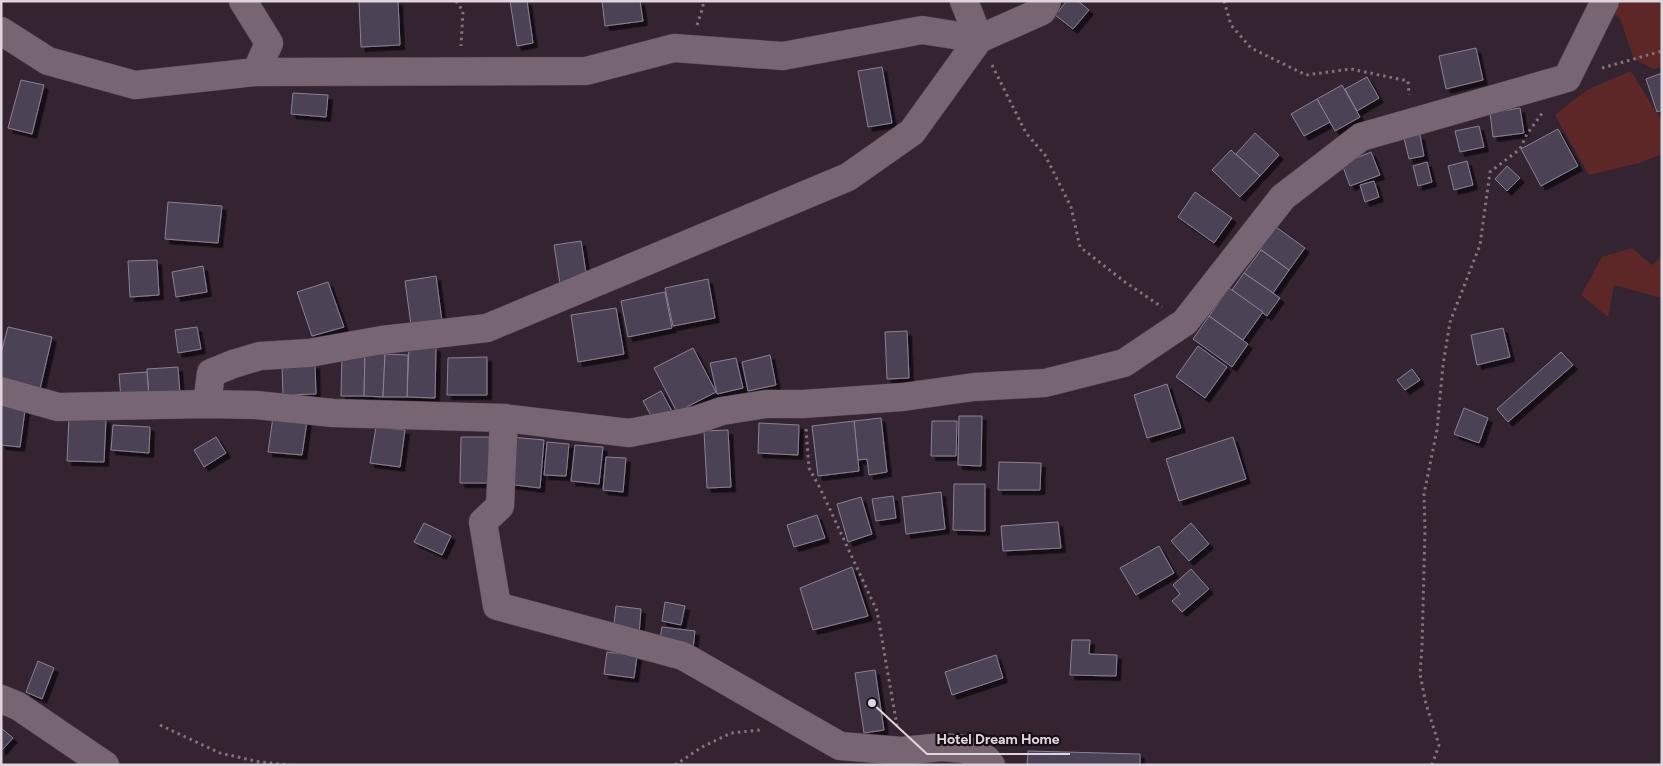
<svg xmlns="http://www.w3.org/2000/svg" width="1663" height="766" viewBox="0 0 1663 766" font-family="Figtree,sans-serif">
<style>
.green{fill:#5d2727}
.building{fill:#4c4254;stroke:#8b8094;filter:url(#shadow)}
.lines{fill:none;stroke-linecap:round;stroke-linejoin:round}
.street-casing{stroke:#4e414c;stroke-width:29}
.path{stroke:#82747f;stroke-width:3;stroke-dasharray:2.5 4;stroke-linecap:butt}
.street{stroke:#786573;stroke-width:28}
.leader{fill:none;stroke:#e0d5dd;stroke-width:2}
.callout-dot{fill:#e0d5dd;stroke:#171016;stroke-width:2}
.callout-label{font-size:14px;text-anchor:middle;font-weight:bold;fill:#e0d5dd;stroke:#171016;stroke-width:4.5;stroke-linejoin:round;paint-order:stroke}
</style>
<defs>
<filter id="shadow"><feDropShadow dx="4.5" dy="4.5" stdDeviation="0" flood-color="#0009"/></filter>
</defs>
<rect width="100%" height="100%" fill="#342431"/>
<g class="green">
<path d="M1602,1H1662V67L1654,69L1634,59L1620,19Z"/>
<path d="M1631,71L1659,117L1662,118V154L1639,163L1589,175L1555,115L1587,90Z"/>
<path d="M1632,248L1652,265L1662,256V298L1614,285L1608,317L1581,295L1602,257Z"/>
</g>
<g class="building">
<path d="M359,1H398L400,45L361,47Z"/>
<path d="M510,1H527L533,43L517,46Z"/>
<path d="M602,1H640L643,21L605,26Z"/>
<path d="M1067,1H1078L1089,10L1073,29L1055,15Z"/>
<path d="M1476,48L1483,80L1446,89L1439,56Z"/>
<path d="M882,67L892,123L868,127L858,71Z"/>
<path d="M1662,73V110L1657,112L1646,79Z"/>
<path d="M1367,77L1379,98L1357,111L1345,89Z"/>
<path d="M21,80L44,85L32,134L8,128Z"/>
<path d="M1342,85L1360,117L1335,131L1317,99Z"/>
<path d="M293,93L328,95L326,117L291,114Z"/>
<path d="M1317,99L1330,122L1304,136L1291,114Z"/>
<path d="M1520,108L1524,133L1493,137L1490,113Z"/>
<path d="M1479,126L1484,147L1460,152L1455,131Z"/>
<path d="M1558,129L1578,166L1541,186L1521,149Z"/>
<path d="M1255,133L1279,155L1260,176L1236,154Z"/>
<path d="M1420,135L1424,156L1409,159L1404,138Z"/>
<path d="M1231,150L1260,176L1240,197L1212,170Z"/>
<path d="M1371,152L1380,175L1350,186L1342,164Z"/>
<path d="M1467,161L1473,185L1454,190L1448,166Z"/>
<path d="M1427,162L1432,182L1418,186L1413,166Z"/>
<path d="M1507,166L1520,178L1507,191L1495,179Z"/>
<path d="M1374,181L1379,197L1365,202L1360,185Z"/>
<path d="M1195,192L1232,218L1214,243L1178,217Z"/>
<path d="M168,202L222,206L218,243L165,239Z"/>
<path d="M1276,227L1305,248L1289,270L1260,249Z"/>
<path d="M581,241L587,279L560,284L554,245Z"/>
<path d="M1261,250L1289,270L1273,293L1244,273Z"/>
<path d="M157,260L159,295L130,297L128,261Z"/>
<path d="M203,266L207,292L176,297L172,272Z"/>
<path d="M1244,273L1280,298L1267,316L1232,290Z"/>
<path d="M436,276L442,321L411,325L405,281Z"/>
<path d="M708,279L715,318L673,326L665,288Z"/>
<path d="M328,282L344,327L312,336L297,292Z"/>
<path d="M1229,288L1263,312L1243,340L1209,316Z"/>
<path d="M665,292L672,328L628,337L621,301Z"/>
<path d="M616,308L624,354L578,362L571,315Z"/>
<path d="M1209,316L1248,344L1232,367L1193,339Z"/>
<path d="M8,327L52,337L40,389L1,380V353Z"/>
<path d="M197,327L201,349L178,353L175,330Z"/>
<path d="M1503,328L1510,357L1477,365L1471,335Z"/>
<path d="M907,331L909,378L887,379L885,332Z"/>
<path d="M1198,346L1227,367L1205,398L1176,377Z"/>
<path d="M409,347H436L435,398L407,397Z"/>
<path d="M693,348L716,392L677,412L654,368Z"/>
<path d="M1561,352L1573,365L1508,422L1497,409Z"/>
<path d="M342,353L365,354L364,396H341Z"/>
<path d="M365,354H385L383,397L364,396Z"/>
<path d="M385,354L408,355L407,397H383Z"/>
<path d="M770,355L776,385L748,391L742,362Z"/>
<path d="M487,357V395H447L448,358Z"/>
<path d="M736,358L743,388L717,394L710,363Z"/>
<path d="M315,364L316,394L283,395L282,366Z"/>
<path d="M178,367L180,395L149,397L147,369Z"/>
<path d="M1412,369L1420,380L1405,390L1397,380Z"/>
<path d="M147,372L149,397L121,399L119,374Z"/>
<path d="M1167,384L1181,428L1147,438L1134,395Z"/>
<path d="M661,391L672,411L654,421L643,401Z"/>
<path d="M1,400L26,403L20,447L1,445Z"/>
<path d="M1464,408L1488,418L1479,443L1454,434Z"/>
<path d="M959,416H982L981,466L958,465Z"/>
<path d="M69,417L106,419L104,462L67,461Z"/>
<path d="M273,417L307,421L302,455L268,452Z"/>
<path d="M881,418L887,472L869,475L867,459L858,460L854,421Z"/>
<path d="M854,421L859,471L818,476L812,426Z"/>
<path d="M932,421H957L956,456H931Z"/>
<path d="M759,423L799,425L798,455L758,453Z"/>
<path d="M113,425L150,427L149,453L111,450Z"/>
<path d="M376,427L405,430L400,467L370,463Z"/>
<path d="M728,430L731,487L707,488L704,431Z"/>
<path d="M216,437L226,453L204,467L194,450Z"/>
<path d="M461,437H489V483H460Z"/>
<path d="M511,437L544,440L540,488L507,484Z"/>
<path d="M1233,437L1246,479L1179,501L1166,459Z"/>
<path d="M547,442L569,444L566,476L544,475Z"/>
<path d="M575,445L603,447L599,484L571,481Z"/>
<path d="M606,457L626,458L623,492L603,490Z"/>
<path d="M999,462L1041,463L1040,490H998Z"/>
<path d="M954,484H985V531L953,530Z"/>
<path d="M941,492L945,529L906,534L902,497Z"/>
<path d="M893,496L896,518L876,521L872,499Z"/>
<path d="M861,497L872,534L848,542L837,504Z"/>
<path d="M817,515L825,538L794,547L787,525Z"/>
<path d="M1058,522L1061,548L1003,551L1001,526Z"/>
<path d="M424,523L451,536L442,555L414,542Z"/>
<path d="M1191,523L1209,544L1189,561L1171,541Z"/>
<path d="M1159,546L1174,573L1136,595L1120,568Z"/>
<path d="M852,567L868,616L813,630L800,588Z"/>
<path d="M1191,569L1209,589L1182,612L1172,601L1180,594L1173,585Z"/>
<path d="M665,602L685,606L681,625L662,621Z"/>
<path d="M616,606L641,609L639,635L613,633Z"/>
<path d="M662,627L695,631L693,649L659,645Z"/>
<path d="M1072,640H1090L1089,654L1117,655L1116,676L1070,675Z"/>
<path d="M607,652L637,656L634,678L604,674Z"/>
<path d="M996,655L1003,678L952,695L945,672Z"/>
<path d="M38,661L54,668L42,699L26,692Z"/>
<path d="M875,670L884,730L864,733L855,673Z"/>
<path d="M1,728L13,738L1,751Z"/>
<path d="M1028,751L1140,754V765H1027Z"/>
</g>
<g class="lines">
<defs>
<g id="street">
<path d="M243,1L269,43L256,72"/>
<path d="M964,1L979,39"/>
<path d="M1,31L48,61L135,85L256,72L586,71L674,48L783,56L922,30L979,39"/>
<path d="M1,391L58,407L207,404L256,405L333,413L504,418L629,433L696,420L722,411L766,404H803L903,397L974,387L1045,383L1124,363L1185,322L1283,197L1361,137L1567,78L1605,1"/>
<path d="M207,404L211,373L233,364L260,356L309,353L382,340L487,328L848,177L912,132L979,39L1042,11L1047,1"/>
<path d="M504,418L500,506L483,522L497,606L683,656L840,746L902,751L942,747L965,749L986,759L991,765"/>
<path d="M1,699L18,706L105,765"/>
</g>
</defs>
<use href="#street" class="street-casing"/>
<g class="path">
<path d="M456,1L463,11L461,46"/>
<path d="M1224,1L1231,25L1251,48L1306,75L1351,69L1408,81L1409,95"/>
<path d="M697,25L703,7V1"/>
<path d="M992,65L1026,133L1045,155L1071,207L1080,247L1125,282L1162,307"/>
<path d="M1602,68L1662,51"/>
<path d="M806,429L809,468L820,488L877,611L897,726"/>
<path d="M160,725L220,753L260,762L290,765"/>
<path d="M675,765L702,747L731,733L760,730"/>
<path d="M1432,765L1439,745L1426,704L1420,674L1422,646L1425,530L1424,494L1437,430L1443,365L1450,322L1480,245L1490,172L1520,149L1527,134L1543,112"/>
</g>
<use href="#street" class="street"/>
</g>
<path class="leader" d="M872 703L927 754H1070"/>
<circle class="callout-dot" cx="872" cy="703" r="5"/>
<g class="callout-label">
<text x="998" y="744">Hotel Dream Home</text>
</g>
<rect width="1663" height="766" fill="none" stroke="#e0d5dd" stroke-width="5"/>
</svg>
